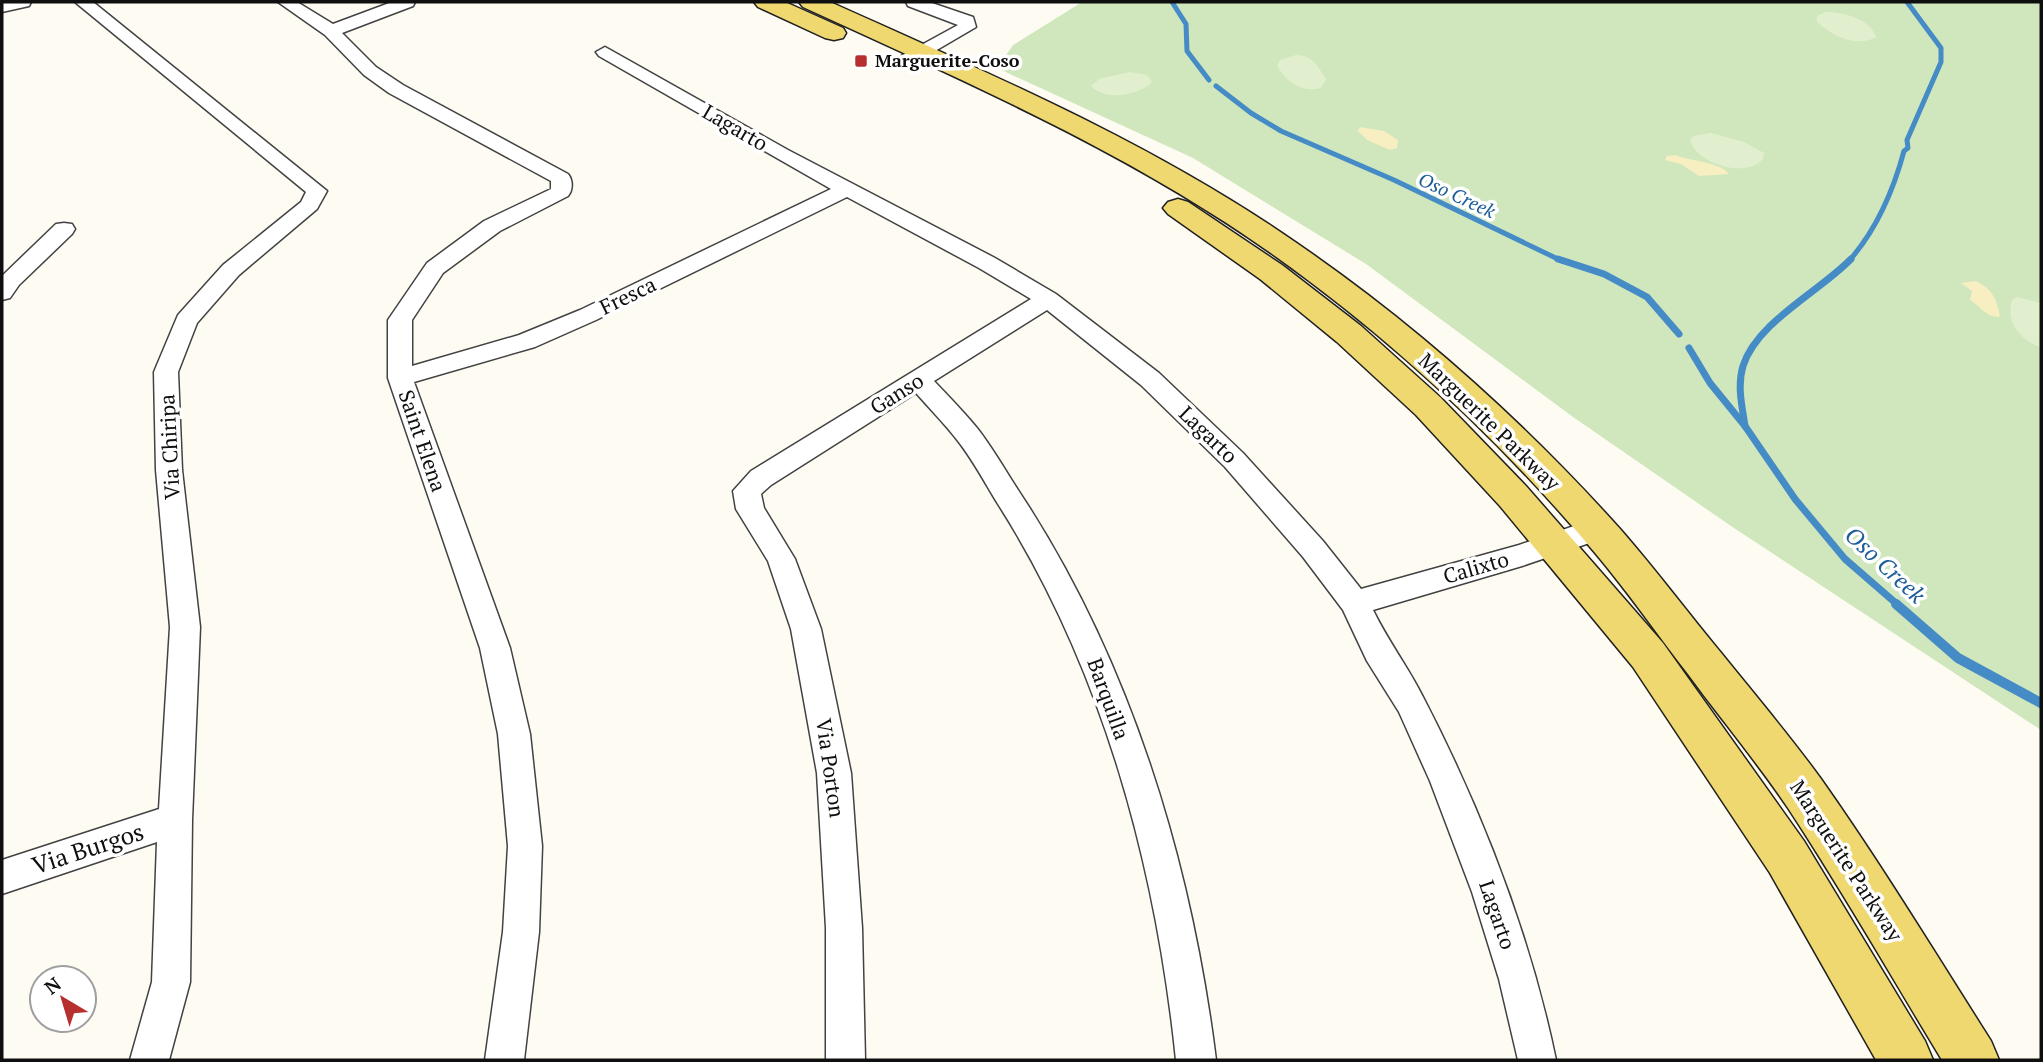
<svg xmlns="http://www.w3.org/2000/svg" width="2043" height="1062" viewBox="0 0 2043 1062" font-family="'PT Serif',serif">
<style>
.green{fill:#d0e7bd}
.sand{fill:#f7eec1}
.pitch{fill:#e2efce}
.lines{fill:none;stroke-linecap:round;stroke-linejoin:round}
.stream-far2{stroke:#458bc5;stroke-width:5}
.stream-far1{stroke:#458bc5;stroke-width:7}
.stream{stroke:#458bc5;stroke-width:10}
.street-casing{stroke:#424242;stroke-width:3}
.primary-casing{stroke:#202020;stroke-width:3}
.street{fill:#fff;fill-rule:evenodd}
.primary{fill:#f0d870;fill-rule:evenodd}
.poi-dot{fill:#b7302f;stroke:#fff;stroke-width:2.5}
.labels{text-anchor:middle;stroke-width:7;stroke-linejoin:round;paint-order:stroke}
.far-poi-label{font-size:18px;font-weight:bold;fill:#0f0f0f;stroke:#fff;text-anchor:start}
.far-water-label{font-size:19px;font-style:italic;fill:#1f5d99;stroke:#fff}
.street-label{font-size:21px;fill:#0f0f0f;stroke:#fff}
.water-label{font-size:23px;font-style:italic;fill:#1f5d99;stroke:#fff}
.near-street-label{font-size:24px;fill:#0f0f0f;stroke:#fff}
</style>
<rect width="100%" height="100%" fill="#fefcf2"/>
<path class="green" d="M1082,2H2041V730L1731,526L1573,417L1366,264L1193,158L997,68L1013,45Z"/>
<g class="sand">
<path d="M1360,127L1384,131L1398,140L1397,148L1390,150L1367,140L1358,131Z"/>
<path d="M1675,155C1689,161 1721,162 1729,174L1699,176L1681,164L1665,160L1667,156Z"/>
<path d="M1975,281C1992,287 1998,302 2000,317C1987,318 1980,306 1970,300L1972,291L1961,283Z"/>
</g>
<g class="pitch">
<path d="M1825,12C1842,12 1870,18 1876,37C1857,48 1832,36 1817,22V16Z"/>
<path d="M1296,55C1313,55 1318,67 1326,79L1321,88C1301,93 1287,82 1277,66L1280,60Z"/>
<path d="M1130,72L1147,75L1152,82C1138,96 1104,101 1091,86L1099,79Z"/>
<path d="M1711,133L1744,142L1764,153L1763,159C1746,179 1698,164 1690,141L1693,136Z"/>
<path d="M2017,297L2041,303V348C2021,340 2005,323 2012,300Z"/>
</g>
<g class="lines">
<g class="stream-far2">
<path d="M1172,2L1186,24L1187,51L1209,80"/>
<path d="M1216,86L1251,113L1281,131L1394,180L1562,261"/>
<path d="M1849,261C1877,229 1893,192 1904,151L1908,148L1907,140L1941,62V48L1907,2"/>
</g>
<g class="stream-far1">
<path d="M1558,259L1604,274L1647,297L1679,334"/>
<path d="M1689,348L1710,383L1745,426L1795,499L1845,559L1898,605"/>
<path d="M1745,426C1742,406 1737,386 1743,366C1757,322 1819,292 1851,259"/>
</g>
<path class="stream" d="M1896,604L1958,658L2041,703"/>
<defs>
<g id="street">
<path d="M2,2H31L29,6L2,12Z"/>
<path d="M75,2H93L327,191L317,209L239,275L197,323L178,372L182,470L200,627L192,820L190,982L169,1060H130L152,982L157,842L2,894V860L159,809L170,627L156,470L154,372L178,315L223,265L301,202L306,192Z"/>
<path d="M278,2H297L333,24L392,2H415L413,6L342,33L376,67L403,85L568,174C573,180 573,190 568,196L500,231L443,273L412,320V366L519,335L580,310L831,189L599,56L596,52L605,47L788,150L995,258L1056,294L1159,373L1243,453L1323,541L1361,589L1519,545L1597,518L1607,521L1611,529L1607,537L1522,566L1373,610C1388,641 1408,667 1423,697C1482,811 1530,935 1556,1060H1518L1499,979L1472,892L1430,781L1399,712L1367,661L1343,610L1303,557L1225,467L1141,385L1047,310L934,381C949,397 964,412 977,428C992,447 1005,470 1018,490C1130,659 1191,860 1216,1060H1176C1156,866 1103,669 998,504C985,483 973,460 958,441C945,424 930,409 916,393L771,485L761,494L764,508L795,559L821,629L851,773L862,928L865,1060H826V928L817,773L791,629L768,561L736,509L733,491L751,471L1031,299L979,268L847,197L596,320L535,347L414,382L510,648L530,734L542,846L539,932L524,1060H485L503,932L508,846L498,734L480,648L388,378V320L427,263L484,221L551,189V181L389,93L364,75L325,35Z"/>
<path d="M906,2H929L973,17L976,27L906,68H894L891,64L894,60L958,25L908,6Z"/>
<path d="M64,223L72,224L75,229L72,234L19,285L10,298L2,300L3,275L56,224Z"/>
</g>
<g id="primary">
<path d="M754,2H785L843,28L846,33L843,38L834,40L825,38L758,7Z"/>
<path d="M799,2H830C990,74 1153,143 1298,244C1416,325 1525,423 1621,530C1656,570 1688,613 1722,654C1755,695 1790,736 1821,779C1881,864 1935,953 1991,1041L1999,1060H1942C1891,976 1842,890 1788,808C1757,762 1721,719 1688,674C1657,634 1628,592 1596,554C1503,443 1393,340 1275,256C1129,152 964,81 803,7Z"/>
<path d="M1178,199L1188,202L1282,265L1361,326L1440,397L1526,486L1663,643L1804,841L1925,1041L1933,1060H1876L1770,873L1633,667L1500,506L1416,415L1337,342L1260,279L1168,214L1163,208L1168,202Z"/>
</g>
</defs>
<use href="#street" class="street-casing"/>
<use href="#primary" class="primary-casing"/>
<use href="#street" class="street"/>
<use href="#primary" class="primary"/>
</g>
<rect class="poi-dot" x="854" y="54" width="14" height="14" rx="3.5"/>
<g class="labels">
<g class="far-poi-label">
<text x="875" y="67">Marguerite-Coso</text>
</g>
<g class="far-water-label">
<text transform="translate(1457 195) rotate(25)" y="7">Oso Creek</text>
</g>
<g class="street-label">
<text transform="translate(735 128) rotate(30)" y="7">Lagarto</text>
<text transform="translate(628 296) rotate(-26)" y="7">Fresca</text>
<text transform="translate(897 394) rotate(-32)" y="7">Ganso</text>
<text transform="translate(1489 422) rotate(44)" y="7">Marguerite Parkway</text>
<text transform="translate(1208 435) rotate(44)" y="7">Lagarto</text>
<text transform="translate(422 441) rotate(71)" y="7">Saint Elena</text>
<text transform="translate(170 447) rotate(-93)" y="7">Via Chiripa</text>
<text transform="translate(1476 568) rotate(-16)" y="7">Calixto</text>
<text transform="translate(1108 699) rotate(70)" y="7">Barquilla</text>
<text transform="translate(830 768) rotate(82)" y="7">Via Porton</text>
<text transform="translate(1846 861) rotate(57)" y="7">Marguerite Parkway</text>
<text transform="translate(1497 915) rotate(71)" y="7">Lagarto</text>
</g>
<g class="water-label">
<text transform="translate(1885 565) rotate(43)" y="8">Oso Creek</text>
</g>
<g class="near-street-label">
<text transform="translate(88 849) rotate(-18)" y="8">Via Burgos</text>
</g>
</g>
<rect width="2043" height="1062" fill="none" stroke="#0f0f0f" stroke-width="7"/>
<g transform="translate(63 999) rotate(322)"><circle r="33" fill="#ffffff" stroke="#9f9f9f" stroke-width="2"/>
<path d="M0-5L12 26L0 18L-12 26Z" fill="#b7302f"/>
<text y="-10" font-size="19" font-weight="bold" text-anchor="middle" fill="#0f0f0f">N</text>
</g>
</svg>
